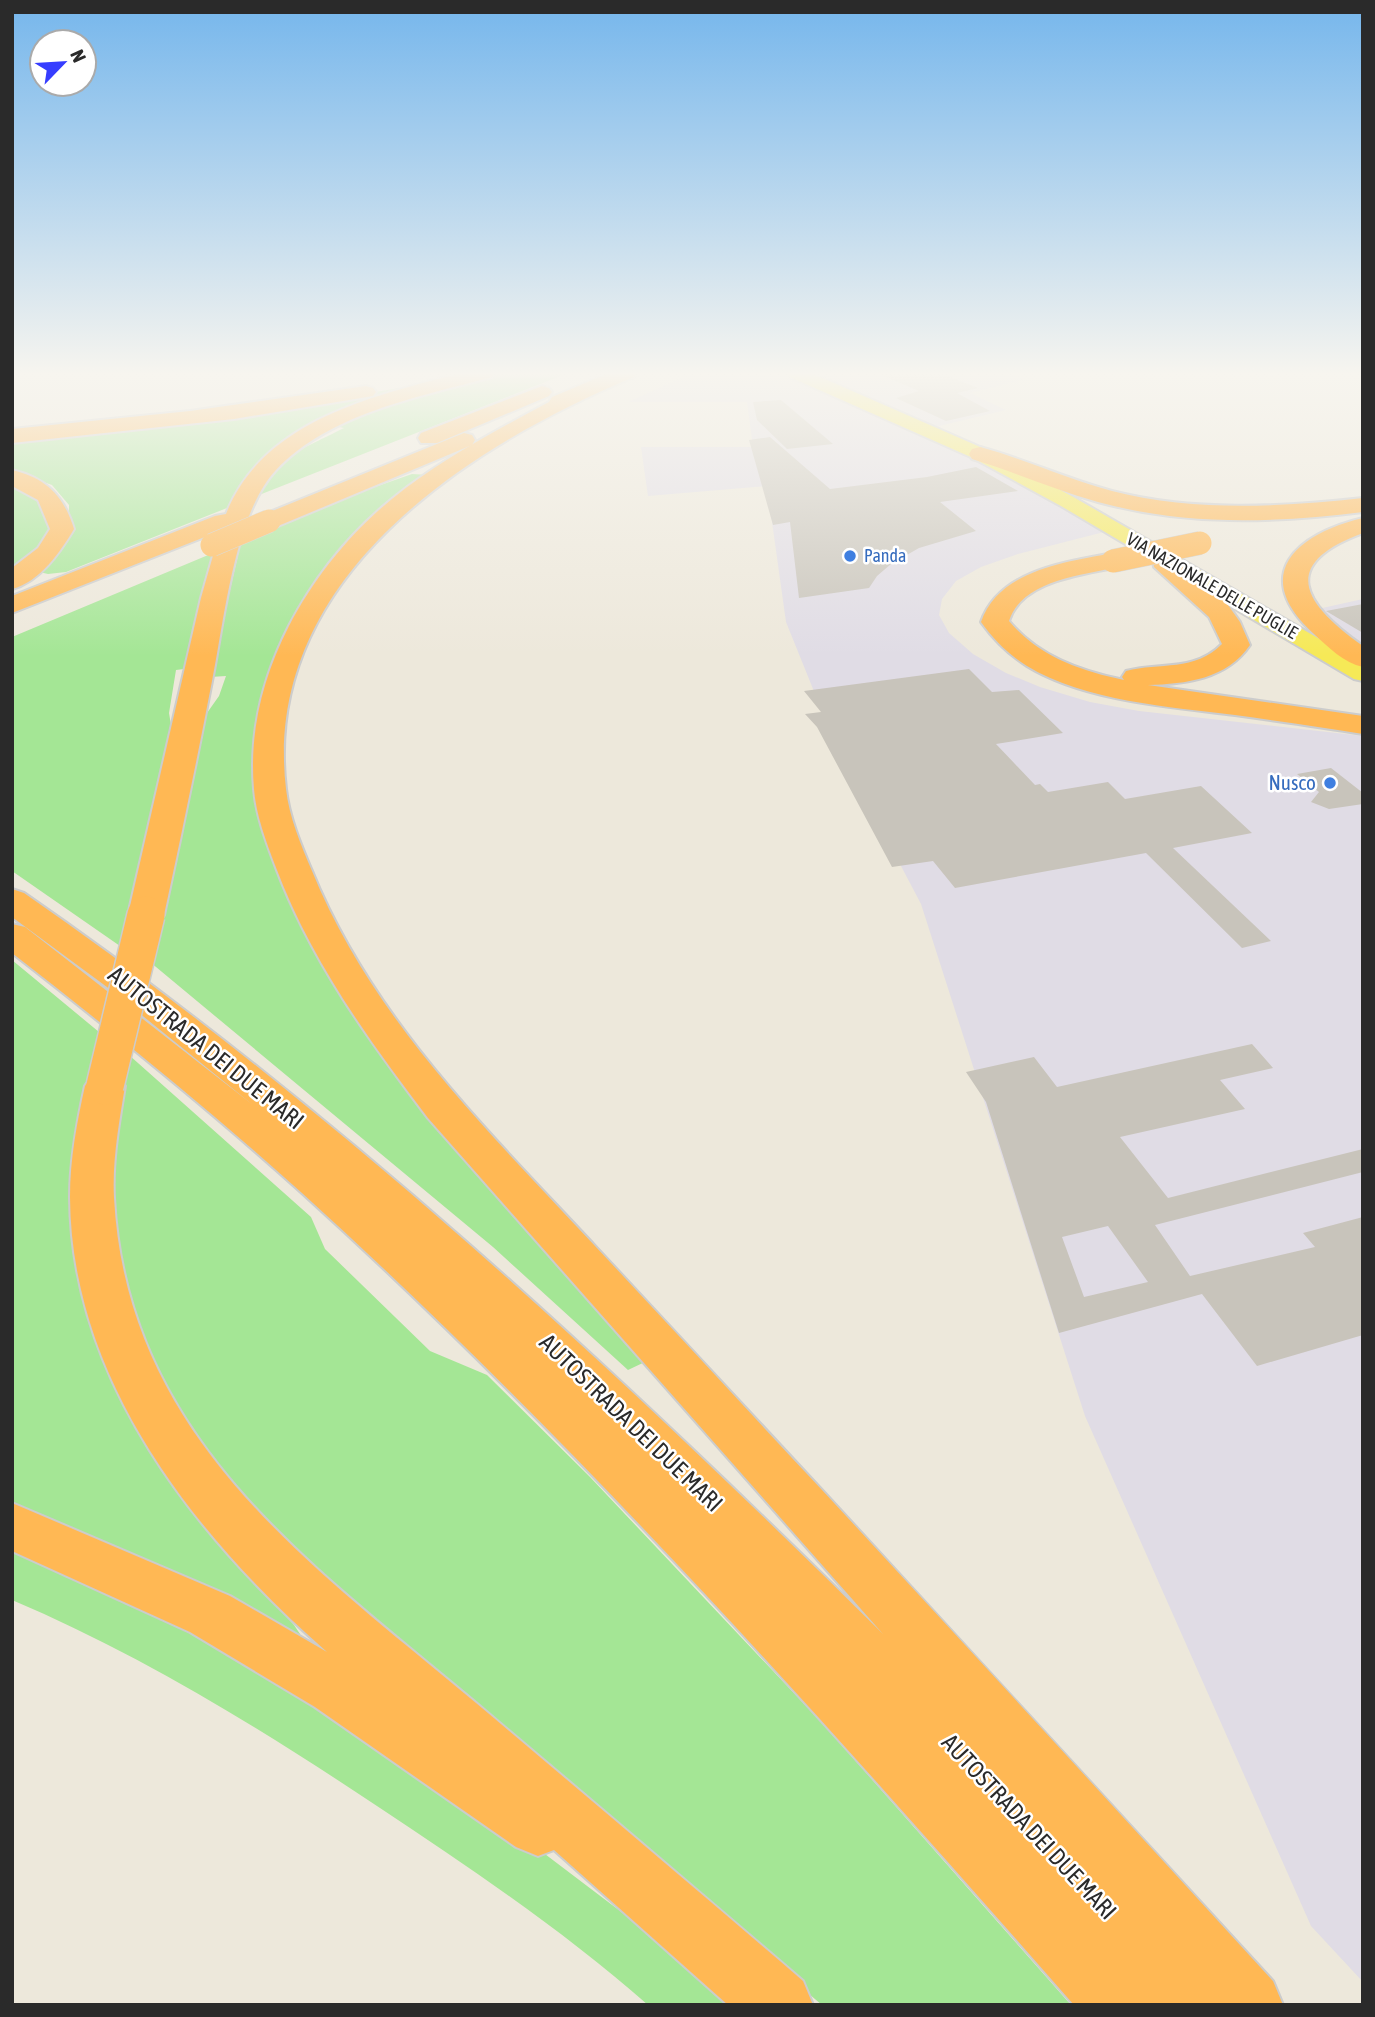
<svg xmlns="http://www.w3.org/2000/svg" width="1375" height="2017" viewBox="0 0 1375 2017" font-family="'Asap Condensed',sans-serif">
<style>
.industrial{fill:#e0dce5}
.green{fill:#a4e695}
.building{fill:#c8c4bb;fill-rule:evenodd}
.lines{fill:none;stroke-linecap:round;stroke-linejoin:round}
.primary-casing{stroke:#ccc;stroke-width:4}
.highway-casing{stroke:#ccc;stroke-width:4}
.primary{fill:#f6e957;fill-rule:evenodd}
.highway{fill:#ffb854;fill-rule:evenodd}
.highway-bridge-far1-casing{stroke:#ccc;stroke-width:24;stroke-linecap:butt}
.highway-bridge-casing{stroke:#ccc;stroke-width:40;stroke-linecap:butt}
.highway-bridge-far1{stroke:#ffb854;stroke-width:23}
.highway-bridge{stroke:#ffb854;stroke-width:37}
.shop-dot{fill:#3f7fe0;stroke:#fff;stroke-width:2.5}
.labels{text-anchor:middle;stroke-width:5;stroke-linejoin:round;paint-order:stroke}
.far-shop-label{font-size:18px;fill:#366cbe;stroke:#fff;text-anchor:start}
.far-street-label{font-size:18px;fill:#2a2a2a;stroke:#fff}
.shop-label{font-size:21px;fill:#366cbe;stroke:#fff;text-anchor:end}
.near-street-label{font-size:24px;fill:#2a2a2a;stroke:#fff}
</style>
<rect width="100%" height="100%" fill="#ede8db"/>
<g class="industrial">
<path d="M692,373H1007L1023,380L970,393L1006,410L914,432L994,469L1104,532L1018,554L981,567L956,581L942,599L939,615L949,633L973,654L1006,673L1040,687L1090,702L1139,711L1363,736V1982L1311,1926L1085,1416L921,904L830,731L786,622L767,486L648,496L641,447H753L747,402H628Z"/>
<path d="M1363,599V648L1318,609Z"/>
</g>
<g class="green">
<path d="M495,373H568L254,497C284,452 299,451 344,428L334,426L437,389Z"/>
<path d="M418,385L271,455L245,480L232,506L66,572L48,574L39,572L69,530V505L52,485L12,471V437L302,404Z"/>
<path d="M412,474L430,475L370,524L267,685L295,904L649,1360L628,1370L493,1247L150,962L202,720L219,696L226,676L210,677L241,542L355,494Z"/>
<path d="M12,485L40,493L55,521L46,543L12,574Z"/>
<path d="M213,553L192,668L176,670L169,713L173,737L120,946L12,871V637Z"/>
<path d="M12,960L99,1032L85,1088L119,1393L139,1432L202,1525L294,1625L300,1634L298,1638L77,1530L12,1504Z"/>
<path d="M129,1055L311,1217L325,1249L430,1351L487,1375L590,1477L823,1724L1071,2005H822L268,1536L174,1412L129,1309L112,1219L113,1134Z"/>
<path d="M12,1543L194,1630L500,1820L744,2005H648C565,1932 472,1869 380,1808C263,1730 142,1655 12,1600Z"/>
</g>
<g class="building">
<path d="M877,373H941L978,388L957,393L990,411L946,421L896,398L919,391Z"/>
<path d="M781,400L833,444L787,449L757,420L753,402Z"/>
<path d="M770,437L830,489L927,477L976,467L1018,491L940,502L976,531L919,548L891,564L877,576L869,588L799,598L790,522L773,525L749,440Z"/>
<path d="M1363,604V633L1326,611Z"/>
<path d="M969,669L992,692L1019,690L1063,733L996,744L1035,785L1040,784L1048,792L1108,782L1125,799L1201,786L1252,833L1173,848L1271,941L1242,948L1146,853L955,888L933,861L892,867L817,727L805,714L821,712L804,691Z"/>
<path d="M1331,768L1363,793V804L1329,809L1311,802L1319,792L1297,774Z"/>
<path d="M1252,1044L1273,1068L1220,1080L1245,1109L1120,1137L1168,1198L1363,1149V1172L1155,1225L1190,1276L1315,1247L1303,1233L1363,1217V1335L1257,1366L1202,1294L1059,1333L986,1102L966,1072L1034,1057L1057,1087ZM1108,1226L1148,1282L1084,1297L1062,1237Z"/>
</g>
<g class="lines">
<defs>
<path id="primary" d="M787,373H811L987,450L1075,498L1363,664V681L1354,679L1061,506L973,458L790,377Z"/>
<g id="highway">
<path d="M461,373H495L492,377C419,397 330,413 276,470C234,515 224,622 212,681C197,759 181,837 164,915L159,923L146,926L133,923L128,915L201,598L220,531L12,613V596L215,516L226,514C263,420 374,396 461,373Z"/>
<path d="M609,373H637L634,377C466,447 261,579 286,789C289,817 301,845 312,871C372,1019 488,1131 595,1246C671,1327 746,1409 822,1490C973,1653 1123,1817 1273,1981L1283,2005H1074C827,1724 579,1444 302,1193C209,1109 111,1030 12,953V924L25,927L253,1105L107,987L12,917V889L24,893C336,1109 614,1368 883,1634L428,1118C368,1039 310,959 275,865C266,841 256,815 254,789C249,731 263,677 289,626C314,578 350,533 392,499C440,460 495,431 549,402L552,397Z"/>
<path d="M366,386L373,388L376,392L373,396L234,419L12,443V429L190,411Z"/>
<path d="M542,386L549,388L552,392L549,396L437,443H421L418,438L421,433Z"/>
<path d="M464,433L472,435L475,440L472,445L278,526L269,528L260,526L257,521L260,516Z"/>
<path d="M980,447C1025,459 1067,479 1112,491C1194,512 1280,507 1363,498V512C1274,523 1185,526 1098,502C1055,490 1015,472 972,459L969,454L972,449Z"/>
<path d="M12,470C46,478 64,496 74,529C60,552 40,582 12,589V568L38,548L50,529L38,500L12,486Z"/>
<path d="M1363,518V533C1278,564 1303,604 1363,646V667C1344,663 1328,647 1314,634C1249,575 1296,534 1363,518Z"/>
<path d="M1166,551L1175,554L1179,564L1228,605L1240,622L1250,645C1227,679 1186,684 1148,685L1363,716V734C1320,727 1278,721 1235,715C1171,707 1084,701 1027,666C1008,654 994,640 981,622C999,570 1066,562 1113,553L1122,556L1126,561L1122,566C1086,575 1022,579 1009,621C1038,656 1080,671 1124,680L1122,677L1126,671C1160,662 1195,672 1222,644L1209,617L1154,567L1153,559L1157,554Z"/>
<path d="M105,1073L119,1077L125,1086C119,1123 112,1161 114,1198C127,1438 309,1563 476,1703C585,1795 695,1888 803,1981L813,2005H728L554,1850L538,1856L516,1847L315,1707L190,1632L12,1551V1503L230,1596L327,1652C195,1536 71,1380 70,1197C70,1159 77,1122 85,1086L91,1077Z"/>
</g>
</defs>
<use href="#primary" class="primary-casing"/>
<use href="#highway" class="highway-casing"/>
<use href="#primary" class="primary"/>
<use href="#highway" class="highway"/>
<defs>
<g id="highway-bridge-far1">
<path d="M212,545L269,521"/>
<path d="M1113,561L1200,543"/>
</g>
<path id="highway-bridge" d="M105,1086L146,915"/>
</defs>
<use href="#highway-bridge-far1" class="highway-bridge-far1-casing"/>
<use href="#highway-bridge" class="highway-bridge-casing"/>
<use href="#highway-bridge-far1" class="highway-bridge-far1"/>
<use href="#highway-bridge" class="highway-bridge"/>
</g>
<linearGradient id="sky" x2="0" y2="1"><stop stop-color="#75b6ec"/><stop offset="0.57" stop-color="#f7f5ef"/><stop offset="1" stop-color="#f7f5ef" stop-opacity="0"/></linearGradient>
<rect width="1375" height="656" fill="url(#sky)"/>
<g class="shop-dot">
<circle cx="850" cy="556" r="7"/>
<circle cx="1330" cy="783" r="7"/>
</g>
<g class="labels">
<g class="far-shop-label">
<text x="864" y="562">Panda</text>
</g>
<g class="far-street-label">
<text transform="translate(1212 586) rotate(30)" y="6">VIA NAZIONALE DELLE PUGLIE</text>
</g>
<g class="shop-label">
<text x="1316" y="790">Nusco</text>
</g>
<g class="near-street-label">
<text transform="translate(206 1048) rotate(39)" y="8">AUTOSTRADA DEI DUE MARI</text>
<text transform="translate(631 1423) rotate(44)" y="8">AUTOSTRADA DEI DUE MARI</text>
<text transform="translate(1029 1827) rotate(47)" y="8">AUTOSTRADA DEI DUE MARI</text>
</g>
</g>
<rect width="1375" height="2017" fill="none" stroke="#2a2a2a" stroke-width="28"/>
<g transform="translate(63 63) rotate(65)"><circle r="33" fill="#ffffff" stroke="#aaaaaa" stroke-width="2"/>
<path d="M0-5L12 26L0 18L-12 26Z" fill="#363dff"/>
<text y="-10" font-size="19" font-weight="bold" text-anchor="middle" fill="#2a2a2a">N</text>
</g>
</svg>
